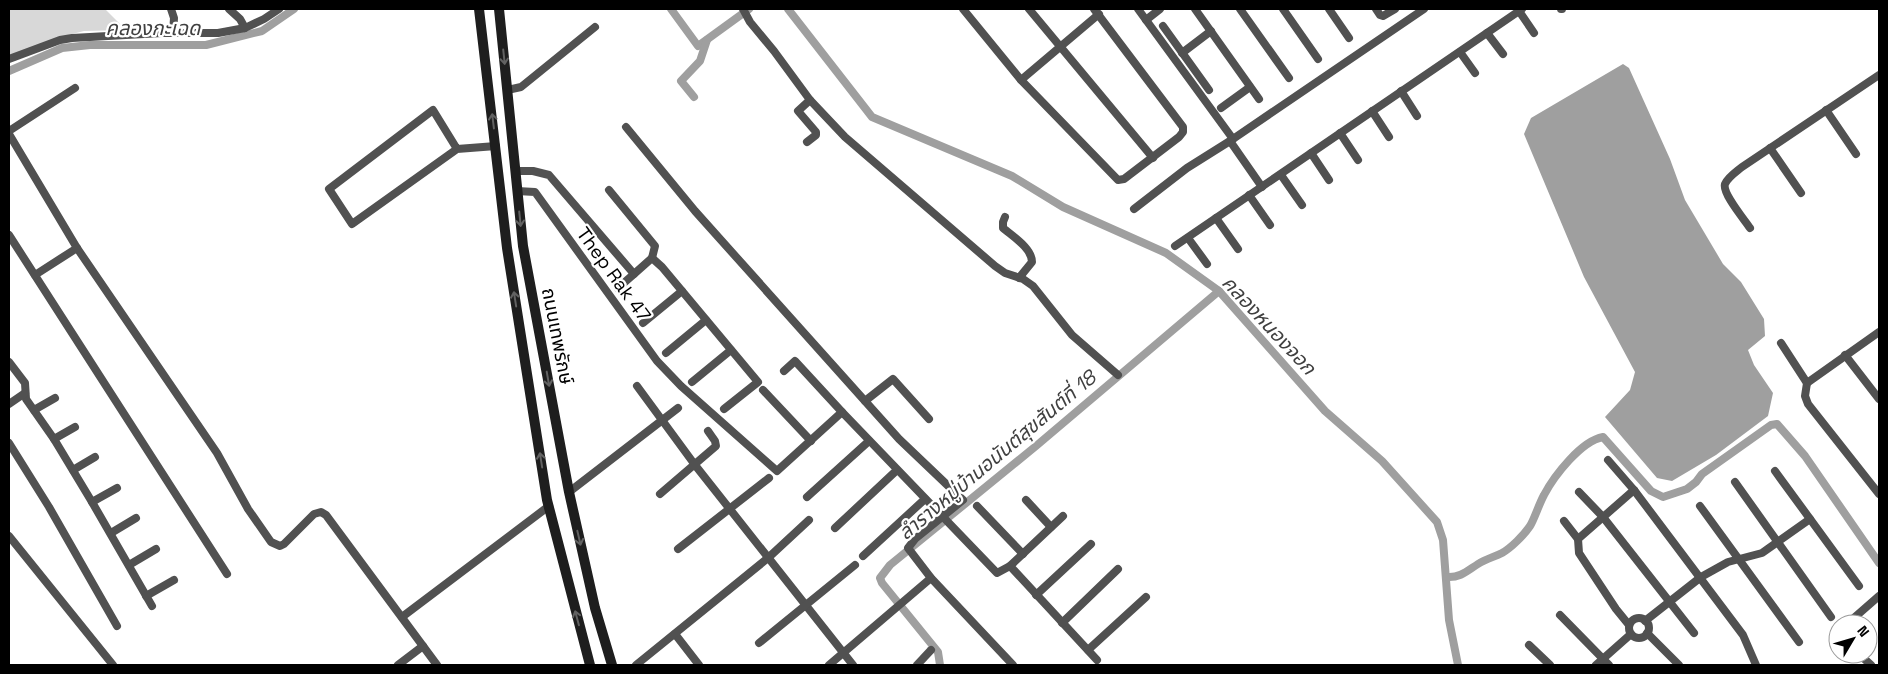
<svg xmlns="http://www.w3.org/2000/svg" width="1888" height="674" viewBox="0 0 1888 674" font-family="'Space Grotesk','Noto Sans Thai',sans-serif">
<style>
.green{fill:#d8d8d8}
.water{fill:#9f9f9f}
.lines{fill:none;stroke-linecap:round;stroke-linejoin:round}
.canal{stroke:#9f9f9f;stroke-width:8}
.minor{stroke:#515151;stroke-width:8}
.secondary{stroke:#1e1e1e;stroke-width:10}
.oneway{stroke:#626262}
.labels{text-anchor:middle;stroke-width:4.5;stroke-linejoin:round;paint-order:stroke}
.street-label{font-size:19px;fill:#000;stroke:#fff}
.water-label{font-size:20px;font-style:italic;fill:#404040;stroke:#fff}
</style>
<rect width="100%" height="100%" fill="#fff"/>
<path class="green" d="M9,9H105L126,30L84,31L60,37L9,57Z"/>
<path class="water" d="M1623,64L1629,68L1670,159L1685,200L1723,264L1741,282L1764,319L1765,336L1748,350L1754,365L1773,393L1768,416L1716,455L1672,481L1657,478L1605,417L1630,390L1635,372L1584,277L1524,134L1531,118Z"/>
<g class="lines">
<g class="canal">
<path d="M671,9L698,46L749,9"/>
<path d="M788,9L872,117L1012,176L1063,207L1166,253L1219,291L1325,411L1382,461L1437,522L1443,540L1449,620L1458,665"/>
<path d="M9,71L62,48L90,45H206L262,31L294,9"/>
<path d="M694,97L681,81L700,61L707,40"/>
<path d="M1447,577C1460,578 1467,571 1478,564C1486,559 1494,557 1502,553C1511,548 1524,535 1530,526C1534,520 1539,504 1544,495C1554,476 1581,441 1603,437L1651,491L1663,497L1687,489L1696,482L1702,474L1771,425L1777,424L1805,456L1879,563"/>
<path d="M940,665L938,652L882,583L880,578L890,565L1036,446L1219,291"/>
</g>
<g class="minor">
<path d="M171,9L174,18L173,33"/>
<path d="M229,9L240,19L245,28"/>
<path d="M743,9L750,22L774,51L810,100L845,137L995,266L1005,273L1023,279L1033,286L1072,335L1118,375"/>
<path d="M963,9L1021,80L1118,180L1124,179L1179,137L1183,132V127L1094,9"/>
<path d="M1029,9L1153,158"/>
<path d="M1138,9L1233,139"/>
<path d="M1195,9L1259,99"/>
<path d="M1240,9L1289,78"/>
<path d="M1283,9L1318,59"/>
<path d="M1329,9L1349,38"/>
<path d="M1376,9L1380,15L1383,16L1395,9"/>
<path d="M1561,9H1562"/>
<path d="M1519,11L1534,33"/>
<path d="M1146,20L1160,9"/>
<path d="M1163,26L1209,90"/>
<path d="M1487,33L1503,54"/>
<path d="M1460,52L1475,73"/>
<path d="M1182,53L1211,31"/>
<path d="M9,59L60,40L72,38L162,33H218L245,28L264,19L279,9"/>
<path d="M1021,80L1099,14"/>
<path d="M507,90L521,87L595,27"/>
<path d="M1401,91L1417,116"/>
<path d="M1221,108L1250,87"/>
<path d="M1826,110L1856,154"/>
<path d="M1372,111L1389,137"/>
<path d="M626,127L695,211L899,439L963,500L915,539L908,548L931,578L1013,665"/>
<path d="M9,131L75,88"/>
<path d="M1340,133L1358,160"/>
<path d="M9,134L77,248L217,453L248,509L271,542L280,546L284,544L314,514L321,512L326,515L437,665"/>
<path d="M1230,141L1262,187"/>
<path d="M807,142L816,135V132L798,111L810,100"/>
<path d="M1770,148L1801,193"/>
<path d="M457,149L433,110L329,189L352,224L457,149L496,146"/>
<path d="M1311,153L1329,180"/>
<path d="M516,171H533L549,175L634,274L652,258L662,267L758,382L724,409"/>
<path d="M1281,175L1302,205"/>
<path d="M609,190L655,246L652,258"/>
<path d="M517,191L535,192L657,361L681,386L777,471L842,412L997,573L1010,566L1097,660"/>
<path d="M1249,195L1270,225"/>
<path d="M1134,209L1187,168L1230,141L1424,9"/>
<path d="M1005,217L1003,222V228C1012,236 1032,248 1032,262L1019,278"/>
<path d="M1216,218L1238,249"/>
<path d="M1750,228C1744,219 1722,193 1725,184C1728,177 1736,172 1742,167L1879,75"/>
<path d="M9,235L227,574"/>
<path d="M1188,238L1207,264"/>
<path d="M1175,246L1522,9"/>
<path d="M35,275L77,248"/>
<path d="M618,288L634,274"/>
<path d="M643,323L682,291"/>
<path d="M1781,343L1807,383L1805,396L1808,404L1879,494"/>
<path d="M666,353L706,320"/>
<path d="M1845,355L1879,399"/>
<path d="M9,362L25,383L26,399L54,439L92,502L152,606"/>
<path d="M784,371L795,361L842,412"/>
<path d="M692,382L731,350"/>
<path d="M1807,383L1879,332"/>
<path d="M637,386L695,465L853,665"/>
<path d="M763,390L811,441"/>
<path d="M865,401L893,379L929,419"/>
<path d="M9,404L25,393"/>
<path d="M34,410L55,398"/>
<path d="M54,439L75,427"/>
<path d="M9,443L49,507L117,626"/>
<path d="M1608,460L1634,490L1743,635L1756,665"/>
<path d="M73,470L95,457"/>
<path d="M1775,471L1859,586"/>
<path d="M1735,482L1831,617"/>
<path d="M569,492L678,408"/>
<path d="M1579,492L1603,517L1694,633"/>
<path d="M660,494L716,446L715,441L708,431"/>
<path d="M807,497L869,441"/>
<path d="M1026,500L1051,527"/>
<path d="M92,502L117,488"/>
<path d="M977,506L1023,554"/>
<path d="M1700,506L1799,642"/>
<path d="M1564,521L1578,539"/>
<path d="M835,528L897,470"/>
<path d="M111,533L136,518"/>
<path d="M9,536L113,665"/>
<path d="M678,549L769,478"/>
<path d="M863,556L925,499"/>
<path d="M129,565L156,549"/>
<path d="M1010,566L1063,516"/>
<path d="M1036,595L1091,544"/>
<path d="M146,596L174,580"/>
<path d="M1560,615L1609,665"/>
<path d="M402,617L549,506"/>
<circle cx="1639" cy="628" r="10"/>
<path d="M1645,621L1701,577L1728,562L1762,553L1810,519"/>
<path d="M1062,623L1118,569"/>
<path d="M1847,624L1879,596"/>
<path d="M1629,625L1616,609L1579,553L1578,539L1634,490"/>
<path d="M1647,633L1679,665"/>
<path d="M675,634L699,665"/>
<path d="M759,643L855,565"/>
<path d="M1529,645L1550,665"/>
<path d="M1088,650L1146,597"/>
<path d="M1859,654L1871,665"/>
<path d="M398,665L423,646"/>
<path d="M636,665L768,558L809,520"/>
<path d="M829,665L931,578"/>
<path d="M917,665L931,650"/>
<path d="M1596,665L1631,634"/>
</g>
<g class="secondary">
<path d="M479,9L507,248L547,500L590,665"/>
<path d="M499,9L523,246L569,492L595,608L612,665"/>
</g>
</g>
<defs><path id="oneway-shaft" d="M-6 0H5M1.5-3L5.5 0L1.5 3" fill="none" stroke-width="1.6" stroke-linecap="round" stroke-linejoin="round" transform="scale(1.25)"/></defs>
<g class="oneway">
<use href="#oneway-shaft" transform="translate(504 57) rotate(84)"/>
<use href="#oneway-shaft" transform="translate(493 121) rotate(-97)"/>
<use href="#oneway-shaft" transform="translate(520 219) rotate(84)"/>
<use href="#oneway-shaft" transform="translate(515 299) rotate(-99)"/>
<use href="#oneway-shaft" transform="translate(548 379) rotate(80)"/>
<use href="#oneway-shaft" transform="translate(541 460) rotate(-99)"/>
<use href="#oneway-shaft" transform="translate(579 538) rotate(77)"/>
<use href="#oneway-shaft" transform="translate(577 618) rotate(-105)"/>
</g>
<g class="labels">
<g class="street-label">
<text transform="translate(614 274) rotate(54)" y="7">Thep Rak 47</text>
<text transform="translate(558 336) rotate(79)" y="7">ถนนเทพรักษ์</text>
</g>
<g class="water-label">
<text x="153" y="35">คลองกะเฉด</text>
<text transform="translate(1269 325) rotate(47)" y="7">คลองหนองจอก</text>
<text transform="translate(997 455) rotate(-40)" y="7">ลำรางหมู่บ้านอนันต์สุขสันต์ที่ 18</text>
</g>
</g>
<rect width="1888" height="674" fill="none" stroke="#000000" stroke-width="20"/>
<g transform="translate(1853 639) rotate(52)"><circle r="24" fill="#ffffff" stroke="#999999"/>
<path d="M0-4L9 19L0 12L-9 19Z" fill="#000000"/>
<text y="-8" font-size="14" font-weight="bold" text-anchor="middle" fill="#000000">N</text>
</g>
</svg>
